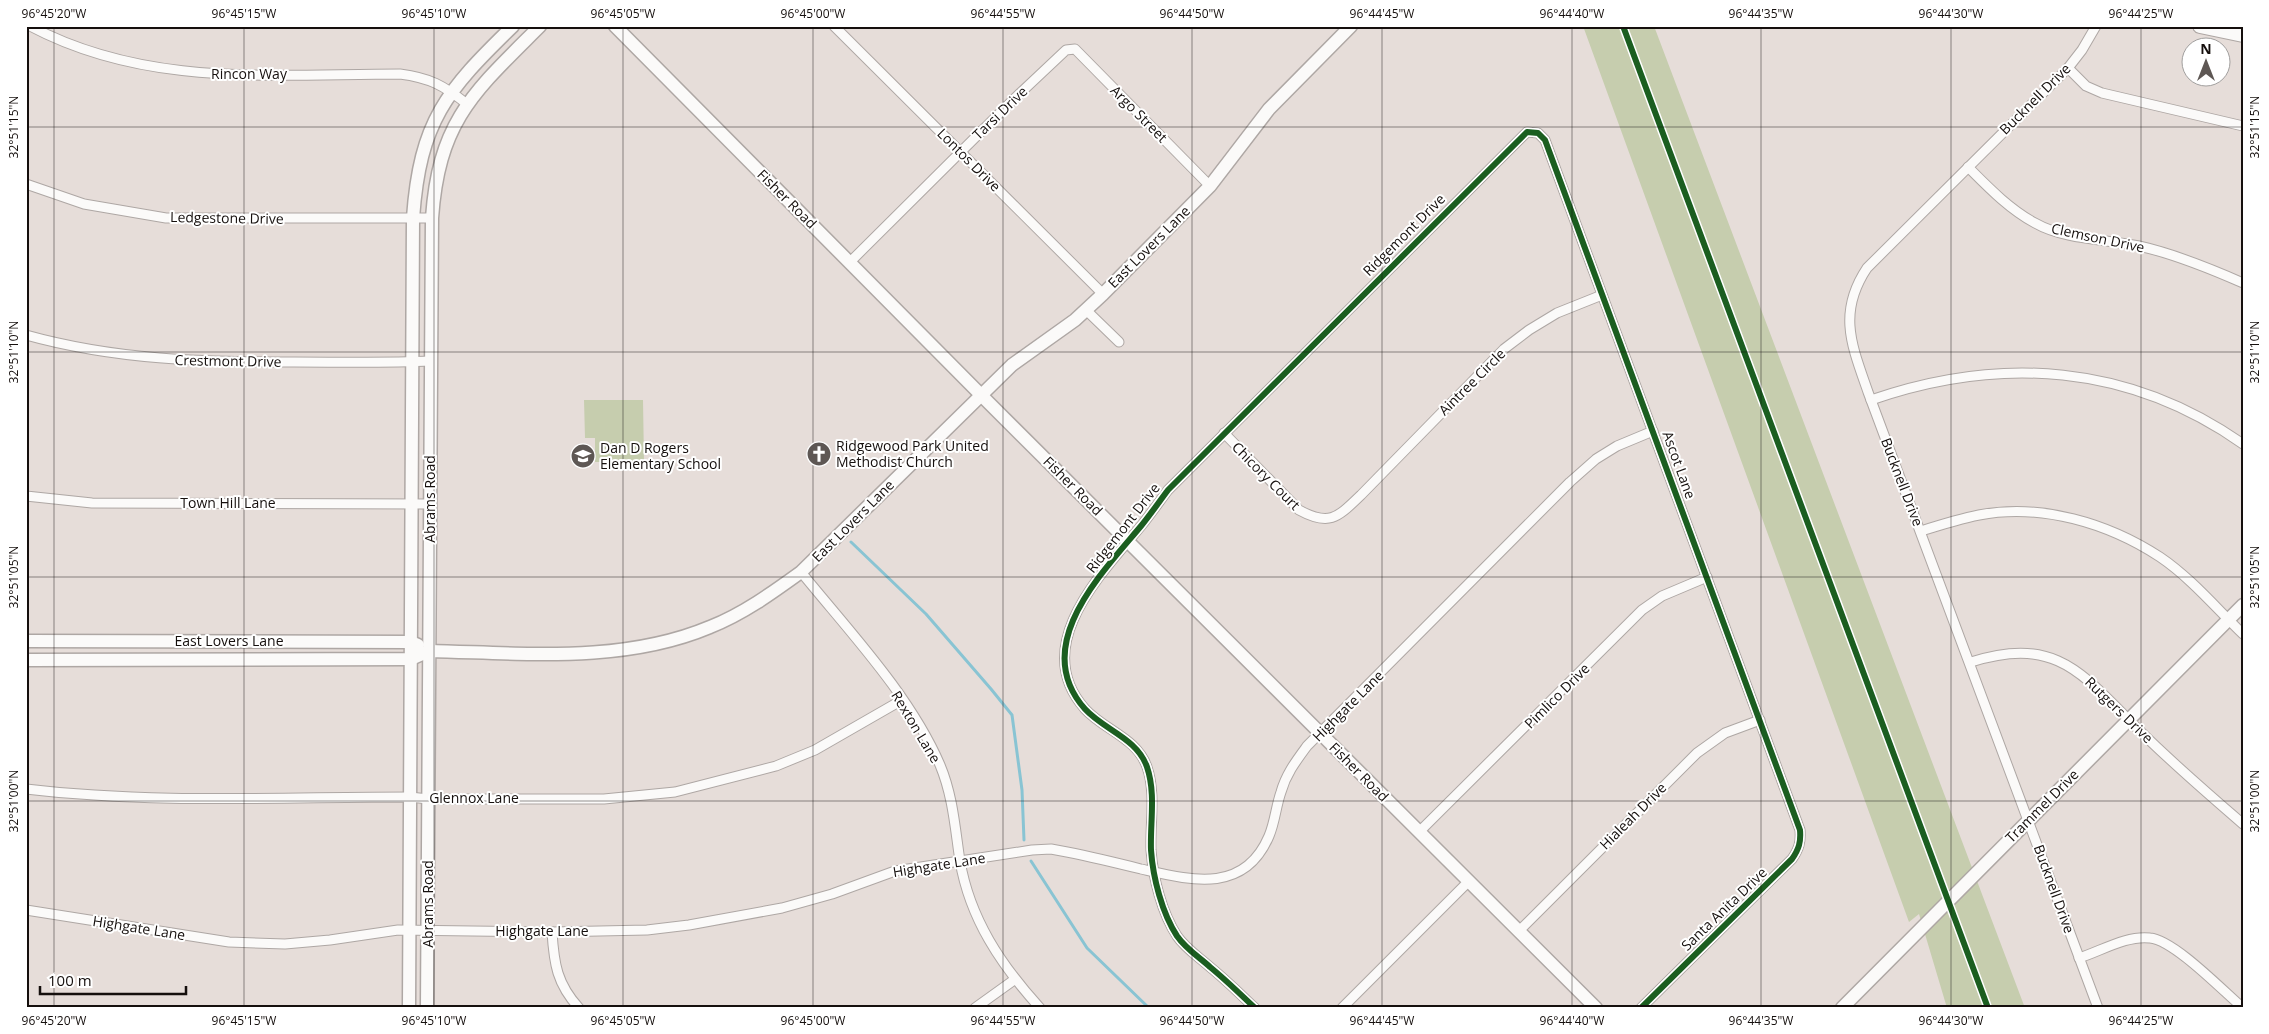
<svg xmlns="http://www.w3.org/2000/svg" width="2269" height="1034" viewBox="0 0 2269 1034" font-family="'Open Sans',sans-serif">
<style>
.park{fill:#c6cdae}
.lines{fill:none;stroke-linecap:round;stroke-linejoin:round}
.stream{stroke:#89c4d3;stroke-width:3}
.street-casing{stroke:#aea7a4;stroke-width:11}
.secondary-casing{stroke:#aea7a4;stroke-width:15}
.primary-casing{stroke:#aea7a4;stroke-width:16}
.street{stroke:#fbfaf9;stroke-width:9}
.secondary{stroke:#fbfaf9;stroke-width:12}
.primary{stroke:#fbfaf9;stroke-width:14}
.cycleway-casing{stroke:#fff;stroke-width:9}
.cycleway{stroke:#1b5e20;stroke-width:6}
.ticks{fill:none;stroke:#150f0d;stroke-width:1;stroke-opacity:0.45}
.labels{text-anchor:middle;stroke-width:4;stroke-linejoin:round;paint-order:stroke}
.street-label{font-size:14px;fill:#150f0d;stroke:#fff}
.poi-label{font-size:14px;fill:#150f0d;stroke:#fff;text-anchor:start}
.neatline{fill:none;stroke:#150f0d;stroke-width:2}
.ticks-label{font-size:12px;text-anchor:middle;fill:#150f0d}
</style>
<rect width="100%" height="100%" fill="#e6ddd9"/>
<g class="park">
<path d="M1583,26H1654L2025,1008H1947L1919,914L1909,922Z"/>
<path d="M584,400H643L644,462H595V438H585Z"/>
</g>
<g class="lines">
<g class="stream">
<path d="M851,542L926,614L991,689L1012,715L1022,790L1024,840"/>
<path d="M1031,861L1087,948L1149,1008"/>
</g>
<defs>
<g id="street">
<path d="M30,26C147,88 273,74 400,74C430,78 443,85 467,104"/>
<path d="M834,26L1103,294"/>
<path d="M2096,26L2082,50L2068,68L1867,268C1837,313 1852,346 1868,392L2098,1008"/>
<path d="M2068,68L2086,86L2102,93L2243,126"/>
<path d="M1968,167C1988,187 2009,209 2035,223C2065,240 2105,239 2139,246C2175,254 2209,268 2243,283"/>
<path d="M26,184L84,204L166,218H432"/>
<path d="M850,262L1015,98L1066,50L1075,49L1210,186"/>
<path d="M1086,310L1119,342"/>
<path d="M26,335C116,360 202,362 294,362C340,362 386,363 431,361"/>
<path d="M1871,400C2001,355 2129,364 2243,444"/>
<path d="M1224,433L1299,510C1330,527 1338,517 1361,495L1504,349L1529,330L1557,313L1602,295"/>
<path d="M26,496L92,503L430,504"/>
<path d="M1921,531C1940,525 1959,519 1979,515C2041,503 2108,523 2160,557C2191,578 2216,608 2243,634"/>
<path d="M801,572C848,630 910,695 940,765C953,796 955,828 960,861C970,919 1001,965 1040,1008"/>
<path d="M1971,662C2057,635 2082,674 2138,729C2171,762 2207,793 2243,824"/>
<path d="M26,789C153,804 282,797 410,797L428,799H604L675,792L776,766L815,750L902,700"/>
<path d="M1419,832L1642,610L1662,596L1707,577"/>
<path d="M26,910L229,942L285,944L330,940L398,930L552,932L647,930L689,925L782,908L832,894L895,871L1032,850L1051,849L1067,852C1092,857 1117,863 1141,869C1190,880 1244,895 1269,836C1275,822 1276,806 1281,792C1286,774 1296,761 1307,746L1570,482L1596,459L1617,446L1653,431"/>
<path d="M1519,931L1697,753L1725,733L1760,720"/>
<path d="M552,932C554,964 557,984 579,1008"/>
<path d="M2079,958C2101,951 2127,935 2150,938C2174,940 2223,991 2243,1008"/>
<path d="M975,1008L1014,980"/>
<path d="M1255,1008C1240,994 1226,980 1210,967C1199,957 1186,949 1177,936C1162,913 1153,878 1151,850C1150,823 1156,793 1147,767C1137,738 1104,730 1085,709C1029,646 1101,574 1141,526C1150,515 1159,502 1168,490L1527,132L1538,133L1545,140L1800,830C1801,842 1799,849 1792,859L1641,1008"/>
<path d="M1342,1008L1469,881"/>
</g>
<g id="secondary">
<path d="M615,26L989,403L1596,1008"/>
<path d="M26,641L411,642L418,645"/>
<path d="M26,660L411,659L429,651C522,653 622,664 710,627C743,614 772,593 801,572L1012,365L1075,320L1103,294L1210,186L1269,109L1351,26"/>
<path d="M409,1008L413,218C420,121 446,91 513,26"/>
<path d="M427,1008L432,218C439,120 474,92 540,26"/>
<path d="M1842,1008L2243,605"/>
</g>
<path id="primary" d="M2200,26L2243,35"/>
</defs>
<use href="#street" class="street-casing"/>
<use href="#secondary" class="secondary-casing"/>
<use href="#primary" class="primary-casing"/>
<use href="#street" class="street"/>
<use href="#secondary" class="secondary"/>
<use href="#primary" class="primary"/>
<defs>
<g id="cycleway">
<path d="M1623,26L1988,1008"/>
<path d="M1255,1008C1240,994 1226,980 1210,967C1199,957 1186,949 1177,936C1162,913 1153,878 1151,850C1150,823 1156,793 1147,767C1137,738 1104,730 1085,709C1029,646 1101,574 1141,526C1150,515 1159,502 1168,490L1527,132L1538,133L1545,140L1800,830C1801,842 1799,849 1792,859L1641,1008"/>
</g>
</defs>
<use href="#cycleway" class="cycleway-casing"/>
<use href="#cycleway" class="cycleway"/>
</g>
<path class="ticks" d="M54,26V1008M244,26V1008M434,26V1008M623,26V1008M813,26V1008M1003,26V1008M1192,26V1008M1382,26V1008M1572,26V1008M1761,26V1008M1951,26V1008M2141,26V1008M26,127H2243M26,352H2243M26,577H2243M26,801H2243"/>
<defs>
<symbol id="church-disc" viewBox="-11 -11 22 22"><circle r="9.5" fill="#5e5754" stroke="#fff"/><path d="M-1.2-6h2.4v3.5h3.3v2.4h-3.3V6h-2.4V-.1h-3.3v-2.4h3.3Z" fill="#fff"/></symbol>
<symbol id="school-disc" viewBox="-11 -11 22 22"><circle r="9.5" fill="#5e5754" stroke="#fff"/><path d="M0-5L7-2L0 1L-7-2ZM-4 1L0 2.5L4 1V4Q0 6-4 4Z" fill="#fff"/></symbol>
</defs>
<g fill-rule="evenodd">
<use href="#church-disc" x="805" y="440" width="28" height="28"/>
<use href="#school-disc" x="569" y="442" width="28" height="28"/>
</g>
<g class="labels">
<g class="street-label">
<text x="249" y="79">Rincon Way</text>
<text transform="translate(2035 99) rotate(-45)" y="5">Bucknell Drive</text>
<text transform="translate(1000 113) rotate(-44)" y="5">Tarsi Drive</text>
<text transform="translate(1139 114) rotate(45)" y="5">Argo Street</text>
<text transform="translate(969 160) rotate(45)" y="5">Lontos Drive</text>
<text transform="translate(787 199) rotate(45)" y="5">Fisher Road</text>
<text transform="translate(227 218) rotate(1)" y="5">Ledgestone Drive</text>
<text transform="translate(1404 235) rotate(-45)" y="5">Ridgemont Drive</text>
<text transform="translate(2098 238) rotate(12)" y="5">Clemson Drive</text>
<text transform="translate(1149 247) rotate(-45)" y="5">East Lovers Lane</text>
<text transform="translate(228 361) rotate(1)" y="5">Crestmont Drive</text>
<text transform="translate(1472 382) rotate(-45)" y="5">Aintree Circle</text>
<text transform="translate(1679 465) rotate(70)" y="5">Ascot Lane</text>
<text transform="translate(1266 476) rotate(45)" y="5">Chicory Court</text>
<text transform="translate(1902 482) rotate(69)" y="5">Bucknell Drive</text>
<text transform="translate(1073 486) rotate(45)" y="5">Fisher Road</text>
<text transform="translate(430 499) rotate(-90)" y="5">Abrams Road</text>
<text x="228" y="508">Town Hill Lane</text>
<text transform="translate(853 521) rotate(-45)" y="5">East Lovers Lane</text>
<text transform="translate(1123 528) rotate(-52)" y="5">Ridgemont Drive</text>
<text x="229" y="646">East Lovers Lane</text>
<text transform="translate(1557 696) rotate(-45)" y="5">Pimlico Drive</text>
<text transform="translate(1348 706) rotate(-45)" y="5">Highgate Lane</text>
<text transform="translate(2119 710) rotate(44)" y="5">Rutgers Drive</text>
<text transform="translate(916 727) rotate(59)" y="5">Rexton Lane</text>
<text transform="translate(1359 772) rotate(45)" y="5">Fisher Road</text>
<text x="474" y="803">Glennox Lane</text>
<text transform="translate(2042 806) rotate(-45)" y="5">Trammel Drive</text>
<text transform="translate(1633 816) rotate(-45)" y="5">Hialeah Drive</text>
<text transform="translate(939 865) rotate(-9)" y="5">Highgate Lane</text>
<text transform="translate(2054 889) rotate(70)" y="5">Bucknell Drive</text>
<text transform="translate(428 904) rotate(-90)" y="5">Abrams Road</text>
<text transform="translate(1724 909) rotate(-44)" y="5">Santa Anita Drive</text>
<text transform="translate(139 928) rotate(9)" y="5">Highgate Lane</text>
<text x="542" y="936">Highgate Lane</text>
</g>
<g class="poi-label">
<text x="836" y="451">Ridgewood Park United<tspan x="836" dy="16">Methodist Church</tspan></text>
<text x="600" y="453">Dan D Rogers<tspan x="600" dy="16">Elementary School</tspan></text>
</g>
</g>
<rect width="2269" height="1034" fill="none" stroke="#ffffff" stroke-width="55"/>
<g transform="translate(2206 62)"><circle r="24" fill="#ffffff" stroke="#a19f9e"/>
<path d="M0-4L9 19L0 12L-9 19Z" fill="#5e5754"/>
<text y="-8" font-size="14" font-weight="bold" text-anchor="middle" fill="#150f0d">N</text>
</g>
<path d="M40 986v8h146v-8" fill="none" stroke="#150f0d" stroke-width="2.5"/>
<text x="48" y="986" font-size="15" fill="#150f0d" stroke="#ffffff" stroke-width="4" paint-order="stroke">100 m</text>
<rect x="28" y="28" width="2214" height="978" class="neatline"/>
<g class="ticks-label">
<text x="54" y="18">96°45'20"W</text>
<text x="244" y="18">96°45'15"W</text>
<text x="434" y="18">96°45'10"W</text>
<text x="623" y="18">96°45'05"W</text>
<text x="813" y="18">96°45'00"W</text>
<text x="1003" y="18">96°44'55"W</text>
<text x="1192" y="18">96°44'50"W</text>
<text x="1382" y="18">96°44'45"W</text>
<text x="1572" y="18">96°44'40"W</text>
<text x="1761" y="18">96°44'35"W</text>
<text x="1951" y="18">96°44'30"W</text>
<text x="2141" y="18">96°44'25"W</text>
<text transform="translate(14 127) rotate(-90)" y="4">32°51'15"N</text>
<text transform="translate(2255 127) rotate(-90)" y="4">32°51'15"N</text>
<text transform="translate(14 352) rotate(-90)" y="4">32°51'10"N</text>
<text transform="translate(2255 352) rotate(-90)" y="4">32°51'10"N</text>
<text transform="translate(14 577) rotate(-90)" y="4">32°51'05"N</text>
<text transform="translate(2255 577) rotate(-90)" y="4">32°51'05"N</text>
<text transform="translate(14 801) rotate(-90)" y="4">32°51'00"N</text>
<text transform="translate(2255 801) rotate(-90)" y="4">32°51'00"N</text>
<text x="54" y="1025">96°45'20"W</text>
<text x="244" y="1025">96°45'15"W</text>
<text x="434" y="1025">96°45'10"W</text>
<text x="623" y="1025">96°45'05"W</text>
<text x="813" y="1025">96°45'00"W</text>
<text x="1003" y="1025">96°44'55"W</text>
<text x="1192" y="1025">96°44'50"W</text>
<text x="1382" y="1025">96°44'45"W</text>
<text x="1572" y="1025">96°44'40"W</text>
<text x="1761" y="1025">96°44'35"W</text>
<text x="1951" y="1025">96°44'30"W</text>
<text x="2141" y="1025">96°44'25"W</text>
</g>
</svg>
